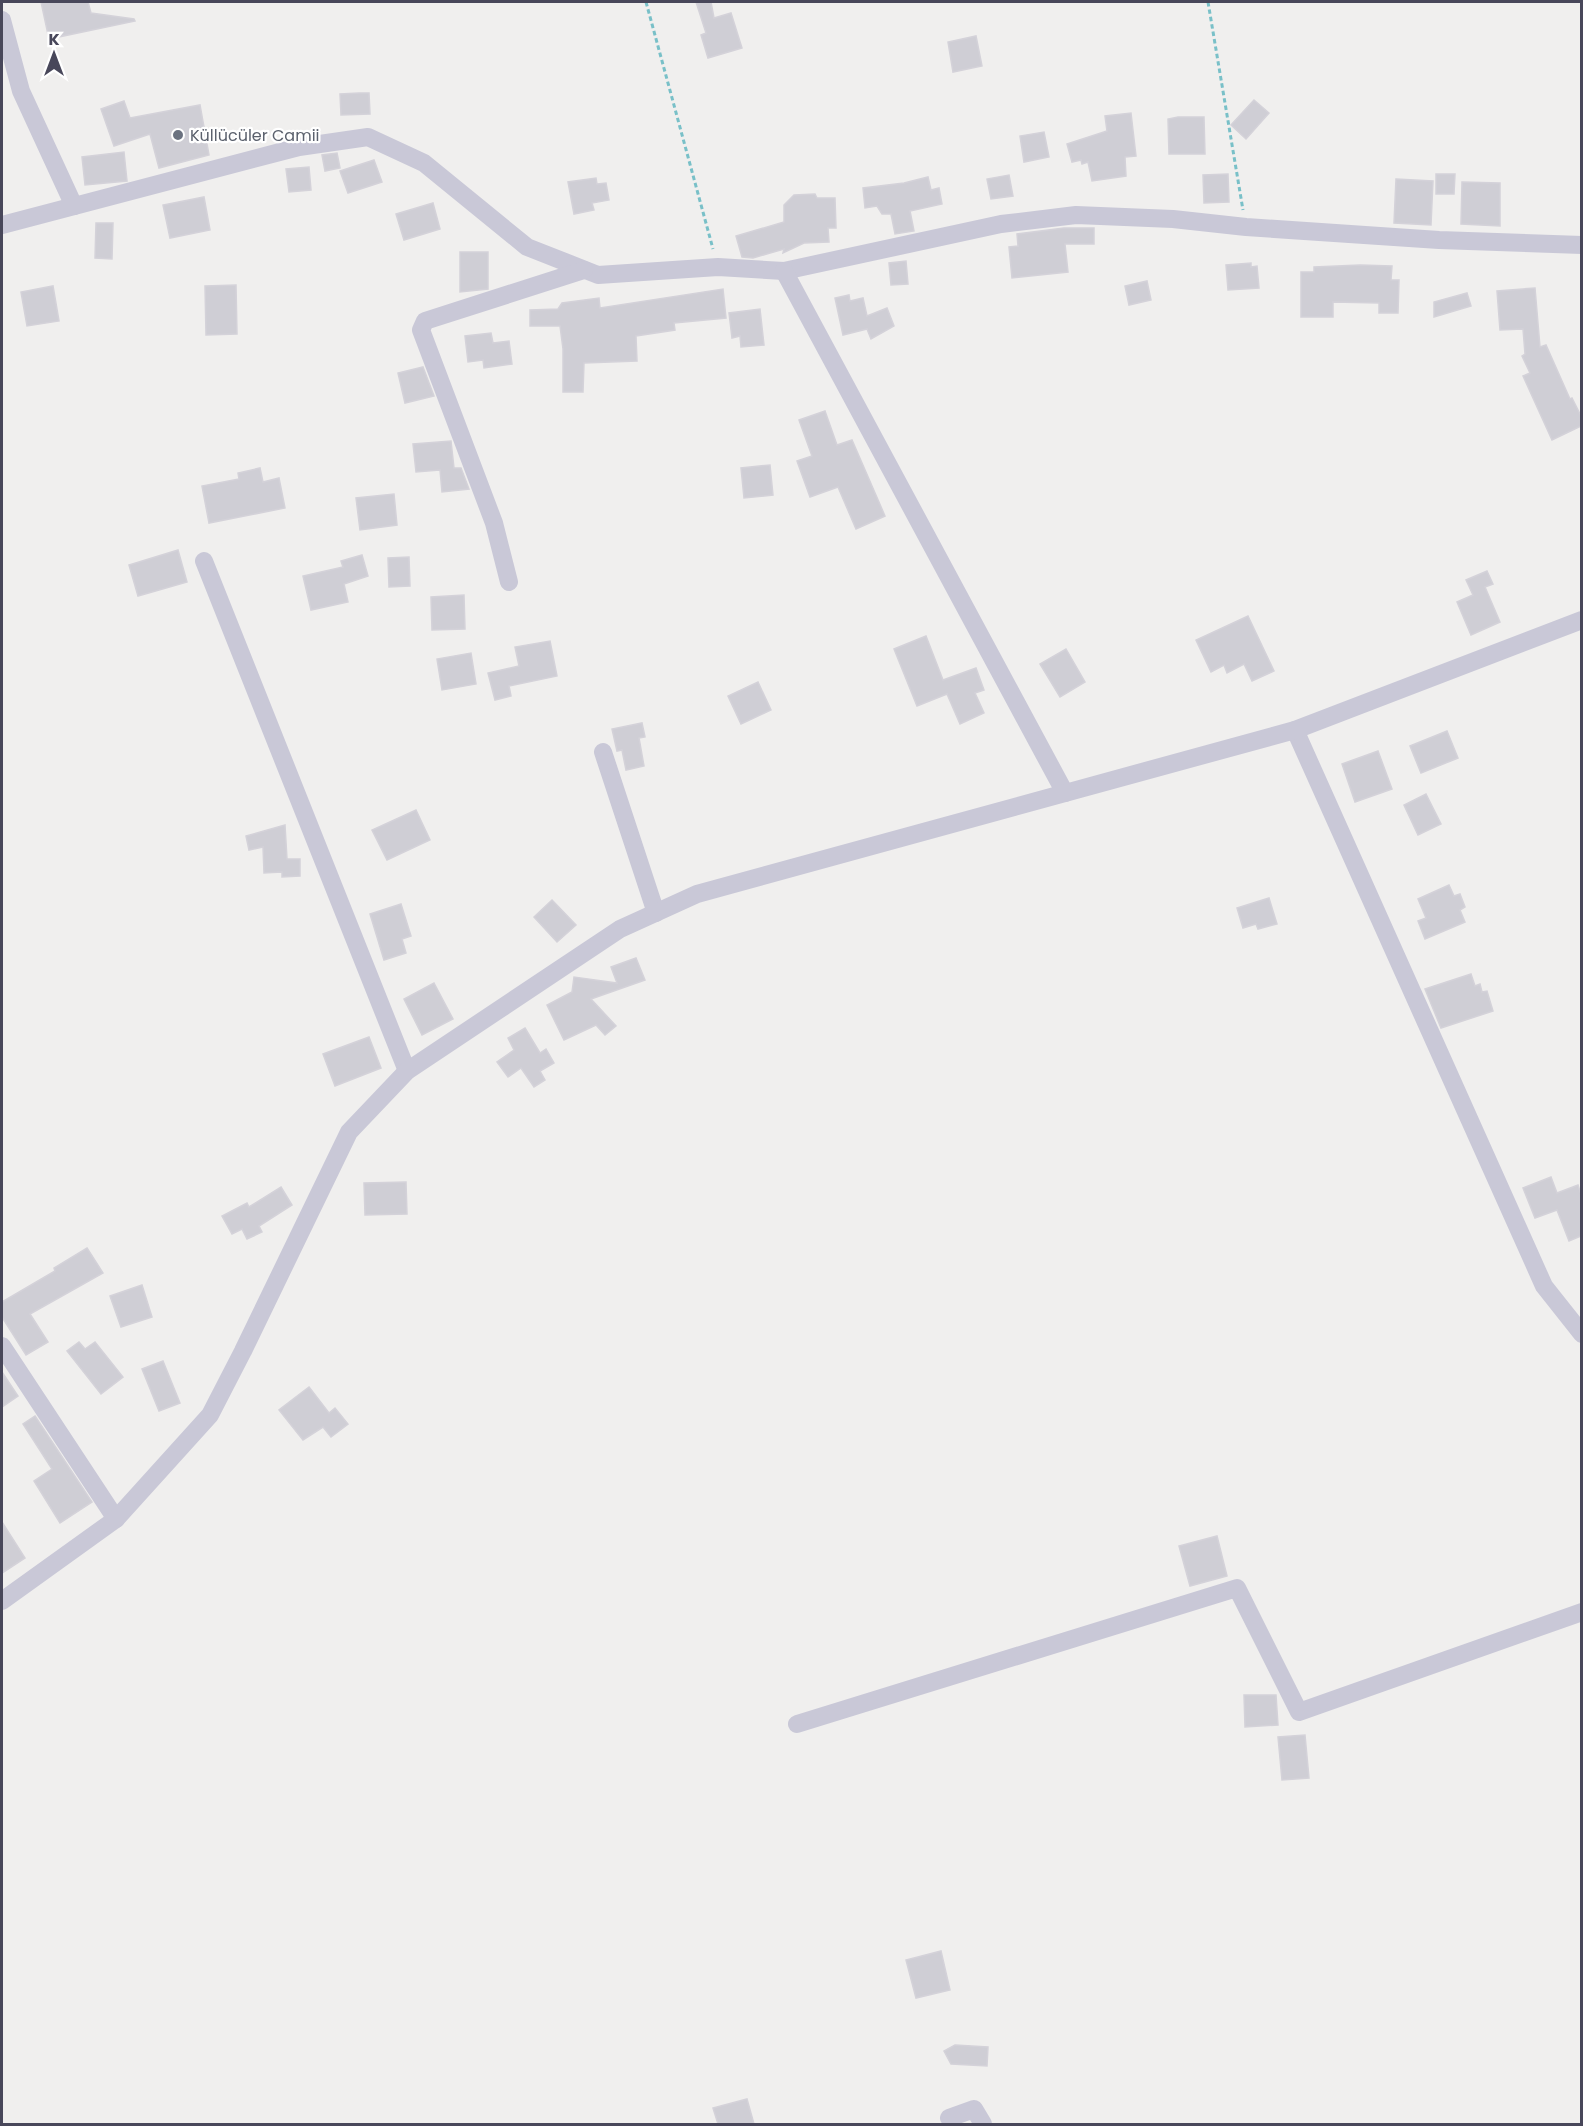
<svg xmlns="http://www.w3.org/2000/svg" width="1583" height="2126" viewBox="0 0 1583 2126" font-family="Poppins,sans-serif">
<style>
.building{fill:#cfced5;stroke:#d4d2d9;stroke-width:1.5}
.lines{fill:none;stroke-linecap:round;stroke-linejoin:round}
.path{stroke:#79c0c8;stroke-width:3;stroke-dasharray:4.5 3;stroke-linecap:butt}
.minor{stroke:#c9c8d7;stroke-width:18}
.worship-dot{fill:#6b7280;stroke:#fff;stroke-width:2}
.labels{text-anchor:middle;stroke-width:4.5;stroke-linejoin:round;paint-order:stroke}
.worship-label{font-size:16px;fill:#5b616d;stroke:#fff;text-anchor:start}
</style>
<rect width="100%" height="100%" fill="#f0efee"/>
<g class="building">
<path d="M41,2H88L91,13L134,19L135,21L49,39Z"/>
<path d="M696,2H711L714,18L731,13L742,48L708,58L701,35L706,33Z"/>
<path d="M976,36L982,66L953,72L948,42Z"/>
<path d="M359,93H369L370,114L341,115L340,94Z"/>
<path d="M1254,100L1269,113L1246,139L1231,125Z"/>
<path d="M124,101L130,118L200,105L209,155L159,168L150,134L114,146L101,109Z"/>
<path d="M1131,113L1136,156L1125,157L1126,176L1092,181L1088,162L1082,164L1081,160L1072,162L1067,144L1107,131L1105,116Z"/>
<path d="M1178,117H1204L1205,154H1169L1168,119Z"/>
<path d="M1044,132L1049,157L1024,162L1020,136Z"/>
<path d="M124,152L127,181L85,185L82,157Z"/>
<path d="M337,153L340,168L325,171L322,155Z"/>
<path d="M374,160L382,182L348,193L340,171Z"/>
<path d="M309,167L311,190L289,192L286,169Z"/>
<path d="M1228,174L1229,202L1204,203L1203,175Z"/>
<path d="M1436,174H1455L1454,194H1436Z"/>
<path d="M1009,175L1013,196L991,199L987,179Z"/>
<path d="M928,177L931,190L939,188L942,204L910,211L914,231L895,234L891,214H882L877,206L865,208L863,188L904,183Z"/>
<path d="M596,178L597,184L606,183L609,200L592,203L594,210L574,214L568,182Z"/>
<path d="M1396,179L1433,181L1431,225L1394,223Z"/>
<path d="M1462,182L1500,183V226L1461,224Z"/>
<path d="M815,194L817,198H835L836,228H828L829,242L804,243L783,253L784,249L753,258L742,257L736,236L784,222V205L794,195Z"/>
<path d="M204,197L210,230L170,238L163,205Z"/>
<path d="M433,203L440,229L404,240L396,214Z"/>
<path d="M96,223H113L112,259L95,258Z"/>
<path d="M1064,228H1094V244H1065L1068,272L1012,278L1009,247L1018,246L1017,234Z"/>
<path d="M460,252H488V289L460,292Z"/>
<path d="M906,261L908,284L891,285L889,263Z"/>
<path d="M1251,263V267L1257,266L1259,288L1228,290L1226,265Z"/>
<path d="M1360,265L1392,266L1391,280H1399L1398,313H1379V303L1333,302V317H1301V272H1314V267Z"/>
<path d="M1147,281L1151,300L1129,305L1125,286Z"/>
<path d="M236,285L237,334L206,335L205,286Z"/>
<path d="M53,286L59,321L27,326L21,292Z"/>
<path d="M1535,288L1540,347L1546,345L1570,399L1572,398L1581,416V426L1552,440L1523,376L1530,373L1522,356L1525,354L1523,329L1500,330L1497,291Z"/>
<path d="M723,289L726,318L674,323L675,330L636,336L637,361L584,363L583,392H563V349L560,326H530V310L558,309L562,303L599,298L600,308Z"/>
<path d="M1467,293L1471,306L1434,317V302Z"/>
<path d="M849,295L850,301L863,298L867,316L887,308L894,326L871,339L867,329L843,335L835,298Z"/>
<path d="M760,309L764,345L741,347L740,336L732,338L729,313Z"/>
<path d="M491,333L493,343L509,341L512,364L484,368L483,360L468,362L465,336Z"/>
<path d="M423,367L434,396L405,403L398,373Z"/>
<path d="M825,411L837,445L852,440L885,516L856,529L838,487L810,497L797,461L812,456L799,420Z"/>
<path d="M451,441L454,468H461L469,489L442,492L440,470L416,472L413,444Z"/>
<path d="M770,465L773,495L744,498L741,468Z"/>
<path d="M260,468L263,482L279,478L285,508L209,523L202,486L239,479L238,473Z"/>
<path d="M394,494L397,525L360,530L356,498Z"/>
<path d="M178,550L187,582L138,596L129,565Z"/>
<path d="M362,555L368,576L344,584L348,602L311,610L303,576L343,567L341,561Z"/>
<path d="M409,557L410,586L389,587L388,558Z"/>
<path d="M1487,571L1493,584L1485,587L1500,622L1471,635L1457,602L1473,595L1466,580Z"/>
<path d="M464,595L465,629L432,630L431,597Z"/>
<path d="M1248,616L1274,671L1252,681L1244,664L1227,673L1224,665L1211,672L1196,640Z"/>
<path d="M926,636L943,680L976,668L984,690L975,693L984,713L960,724L947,694L917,706L894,649Z"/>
<path d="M550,641L557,676L509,686L511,696L495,700L488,673L519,666L515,647Z"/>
<path d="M1066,649L1085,682L1060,697L1040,664Z"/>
<path d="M471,653L476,684L442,690L437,659Z"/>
<path d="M758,682L771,710L741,724L728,696Z"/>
<path d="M642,723L645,737L639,738L644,766L626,770L622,750L617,751L612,729Z"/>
<path d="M1447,731L1458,758L1421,773L1410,746Z"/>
<path d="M1378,751L1392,789L1355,802L1342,764Z"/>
<path d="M1426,794L1441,824L1418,835L1404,805Z"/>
<path d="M416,810L430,840L387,860L372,830Z"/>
<path d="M285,825L287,859H300V876L282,877V872L264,873L263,847L249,850L246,836Z"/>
<path d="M1449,885L1454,896L1460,894L1465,907L1460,910L1465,922L1425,939L1418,921L1426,918L1418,899Z"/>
<path d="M1269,898L1277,924L1258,929L1256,924L1243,928L1237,908Z"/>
<path d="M552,900L576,925L557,942L534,917Z"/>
<path d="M401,904L411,936L402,939L406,953L384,960L370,914Z"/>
<path d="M636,958L645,980L591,999L616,1026L605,1035L596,1025L564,1040L547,1005L572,992L574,977L617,983L611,967Z"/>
<path d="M1471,974L1475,986L1480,984L1482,992L1487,991L1493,1011L1441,1028L1425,989Z"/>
<path d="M434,983L453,1019L422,1035L404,999Z"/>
<path d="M525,1028L540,1053L546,1049L554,1063L540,1071L545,1080L534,1087L521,1068L508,1077L497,1062L514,1050L508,1038Z"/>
<path d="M369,1037L381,1068L335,1086L323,1054Z"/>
<path d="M1551,1177L1557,1193L1578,1185L1581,1194V1236L1569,1241L1557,1210L1535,1218L1523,1188Z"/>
<path d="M406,1182L407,1214L365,1215L364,1183Z"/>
<path d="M281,1187L292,1205L259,1226L262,1232L247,1239L242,1229L232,1234L222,1216L247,1203L249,1207Z"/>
<path d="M87,1248L103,1273L30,1314L48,1342L26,1355L2,1317V1302L55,1271L54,1268Z"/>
<path d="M142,1285L152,1317L121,1327L110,1296Z"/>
<path d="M79,1342L85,1349L95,1342L123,1377L101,1394L67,1351Z"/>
<path d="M163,1361L180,1403L159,1411L142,1369Z"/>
<path d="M2,1372L18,1396L2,1407Z"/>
<path d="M309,1387L329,1413L335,1408L348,1424L331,1437L323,1427L303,1440L279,1410Z"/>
<path d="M35,1416L92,1502L60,1523L34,1481L52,1469L23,1424Z"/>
<path d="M2,1522L25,1558L2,1573Z"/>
<path d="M1217,1536L1227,1576L1190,1586L1179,1546Z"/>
<path d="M1244,1695H1276L1278,1725L1245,1727Z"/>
<path d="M1305,1735L1309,1778L1282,1780L1278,1737Z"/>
<path d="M941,1951L950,1990L916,1998L906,1960Z"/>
<path d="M955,2045L988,2047L987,2066L951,2064L944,2051Z"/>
<path d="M747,2099L754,2124H718L713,2108Z"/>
</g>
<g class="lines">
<g class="path">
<path d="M646,2L713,249"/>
<path d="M1208,2L1243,210"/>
</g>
<g class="minor">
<path d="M2,20L21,91L74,206"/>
<path d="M2,225L299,147L368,137L424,163L527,247L598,275L718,267L784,271L1001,224L1076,215L1173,219L1246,227L1439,240L1582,245"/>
<path d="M784,271L1065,793"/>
<path d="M204,561L407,1071"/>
<path d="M509,582L494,523L421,330L425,321L584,270"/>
<path d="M1295,730L1544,1286L1582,1334"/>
<path d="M603,752L656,913"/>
<path d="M2,1346L116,1519"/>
<path d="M2,1601L116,1519L210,1415L243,1351L349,1132L407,1071L620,929L697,894L1295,730L1582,620"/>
<path d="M797,1724L1237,1588L1299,1712L1582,1612"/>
<path d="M949,2118L974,2109L983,2124"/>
</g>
</g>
<circle class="worship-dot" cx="178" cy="135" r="6"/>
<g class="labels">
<g class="worship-label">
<text x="190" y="141">Küllücüler Camii</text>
</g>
</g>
<rect width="1583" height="2126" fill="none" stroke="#48475a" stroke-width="6"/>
<g transform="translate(54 54)" stroke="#ffffff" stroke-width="4.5" paint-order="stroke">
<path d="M0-4.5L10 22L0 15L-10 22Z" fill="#48475a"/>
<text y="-9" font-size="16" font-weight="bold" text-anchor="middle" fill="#48475a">K</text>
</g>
</svg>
